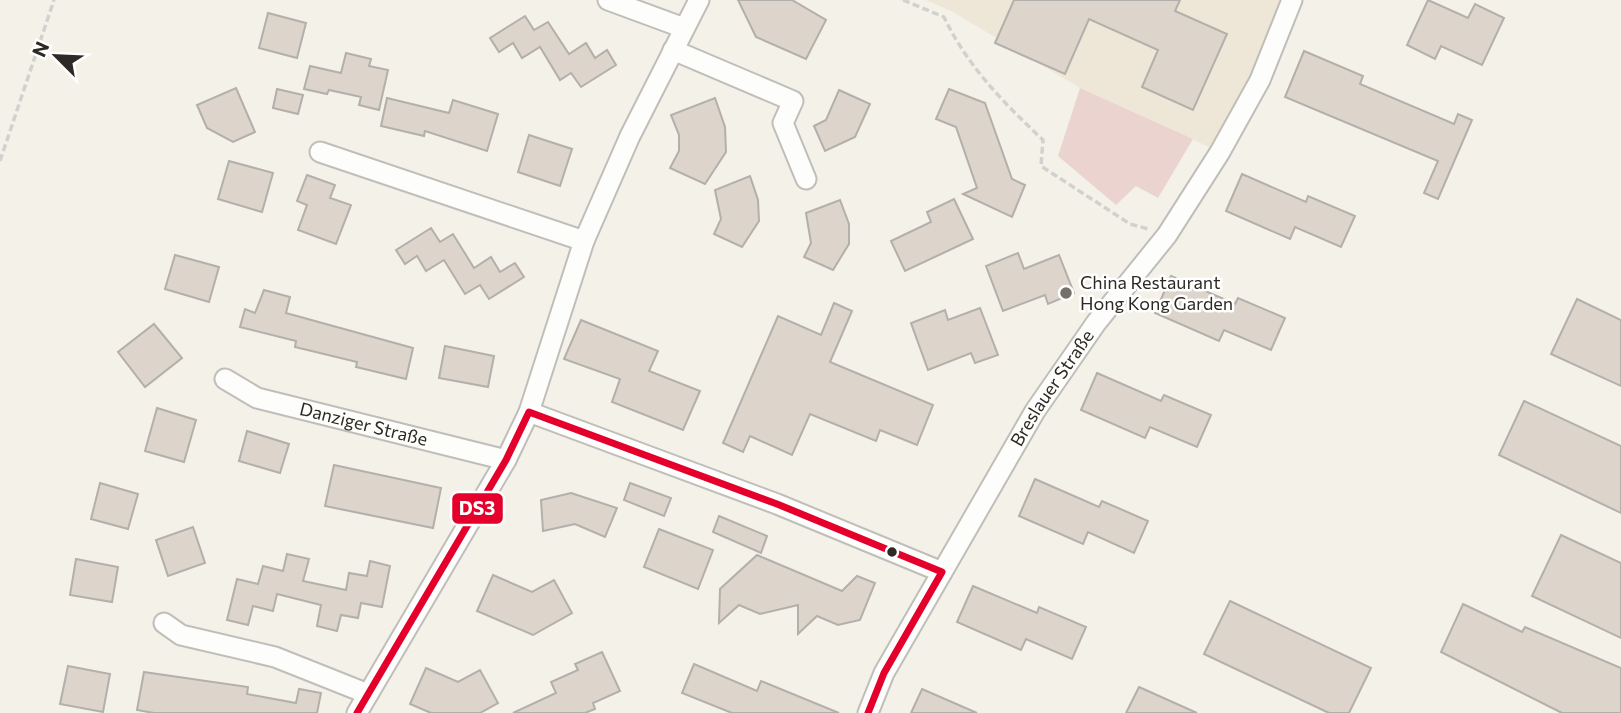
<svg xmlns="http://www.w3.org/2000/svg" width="1621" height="713" viewBox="0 0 1621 713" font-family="Commissioner,sans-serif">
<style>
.built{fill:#eee7d7}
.green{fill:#ebd4d0}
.building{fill:#ddd4cb;stroke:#b3afaa;stroke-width:2}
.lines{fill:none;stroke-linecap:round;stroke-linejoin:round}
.minor-casing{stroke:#c0beb8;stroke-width:23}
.path{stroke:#d2d1ce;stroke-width:3.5;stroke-dasharray:7 3.5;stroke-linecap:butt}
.minor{stroke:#fdfdfc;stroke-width:19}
.bus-1-casing{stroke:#fff;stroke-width:12}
.bus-1{stroke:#e4002b;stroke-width:7}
.poi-dot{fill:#73706a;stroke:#fff;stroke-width:2.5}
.bus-dot{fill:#2d2a25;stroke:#fff;stroke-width:2.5}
.labels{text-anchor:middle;stroke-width:5;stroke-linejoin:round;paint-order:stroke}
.poi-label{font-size:18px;fill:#2d2a25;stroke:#fff;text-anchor:start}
.street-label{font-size:18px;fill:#2d2a25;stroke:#fff}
.line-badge{stroke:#fff;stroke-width:2.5}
.badge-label{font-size:19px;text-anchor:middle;font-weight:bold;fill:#fff}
</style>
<rect width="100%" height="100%" fill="#f4f1e9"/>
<path class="built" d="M926,0H1292L1220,152L1080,88L953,12Z"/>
<path class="green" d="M1080,88L1193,139L1158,198L1136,186L1116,205L1058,156Z"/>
<g class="building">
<path d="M738,0H792L826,20L806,59L756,37Z"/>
<path d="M1014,0H1180L1175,11L1227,34L1193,110L1142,87L1158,50L1089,19L1065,74L995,43Z"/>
<path d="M1428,0L1468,18L1475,4L1504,18L1482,65L1441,46L1435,59L1407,45Z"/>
<path d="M268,13L306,23L297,58L259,48Z"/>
<path d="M525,16L534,30L548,22L569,54L586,43L595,58L607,50L616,65L581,87L571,73L560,80L540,47L522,58L513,43L499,52L490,38Z"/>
<path d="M1304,51L1363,76L1360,84L1454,124L1458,114L1472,120L1438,199L1424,193L1438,161L1285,97Z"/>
<path d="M346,53L371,59L369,66L388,70L379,110L359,105L361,97L329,90L327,94L304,89L310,66L341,73Z"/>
<path d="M236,88L255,132L233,142L207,128L197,105Z"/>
<path d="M277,89L303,95L298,114L273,108Z"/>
<path d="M949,89L985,103L1012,179L1025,185L1012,217L963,194L977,188L956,127L936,119Z"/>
<path d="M839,90L870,104L855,137L825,151L814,126L826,120Z"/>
<path d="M387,98L449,113L453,100L498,114L487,151L425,131L424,136L381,126Z"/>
<path d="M715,98L725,127L726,152L705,184L670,168L679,151V135L671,115Z"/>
<path d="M529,135L572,149L560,186L518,172Z"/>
<path d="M229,161L273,173L262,212L218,199Z"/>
<path d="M1242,174L1306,202L1308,196L1355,216L1341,247L1295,227L1290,239L1226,211Z"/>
<path d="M307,175L335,185L330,198L351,205L336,244L298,230L307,205L297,201Z"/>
<path d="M750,176L758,200L759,221L742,247L714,234L721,219L715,190Z"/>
<path d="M954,199L973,239L905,271L891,241L931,222L927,212Z"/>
<path d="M840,200L849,224V244L833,270L804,257L811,243L806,213Z"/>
<path d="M431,228L440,242L453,234L474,268L491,257L500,272L515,263L524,277L489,299L480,285L465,294L444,260L426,271L417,256L405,264L396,250Z"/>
<path d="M1018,253L1024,269L1059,255L1074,293L1048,304L1045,295L1003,311L986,266Z"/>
<path d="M175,255L219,267L209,302L165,289Z"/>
<path d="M1171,276L1235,304L1238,298L1285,318L1271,350L1224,330L1219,341L1155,313Z"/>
<path d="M264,290L290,297L286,313L413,348L406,379L356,367L357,362L295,347L296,341L240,327L245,309L255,313Z"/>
<path d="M1577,299L1621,320V386L1551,354Z"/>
<path d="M834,303L852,311L830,362L933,405L917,445L880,430L876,441L810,414L792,455L750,436L743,452L723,443L778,316L821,335Z"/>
<path d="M980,308L998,355L975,363L971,353L928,370L911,323L945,310L948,320Z"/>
<path d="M581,320L658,351L649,371L700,391L683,430L612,402L620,379L564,359Z"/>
<path d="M154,324L182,358L145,387L118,352Z"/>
<path d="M445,346L494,356L488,387L439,378Z"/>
<path d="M1097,373L1161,401L1164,395L1211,415L1197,447L1150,427L1145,438L1081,410Z"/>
<path d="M1524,401L1621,446V513L1499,455Z"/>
<path d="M157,408L196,420L184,462L145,451Z"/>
<path d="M247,431L289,444L280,473L239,461Z"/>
<path d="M334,465L441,488L433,528L325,506Z"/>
<path d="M1035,479L1099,507L1102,501L1148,521L1134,553L1088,532L1083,544L1019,516Z"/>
<path d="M100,483L138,494L128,529L91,519Z"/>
<path d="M630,483L671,498L664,516L624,500Z"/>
<path d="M571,493L617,508L605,537L575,524L543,531L541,500Z"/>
<path d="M719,516L767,536L761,553L713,532Z"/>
<path d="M193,527L205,563L168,576L156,540Z"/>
<path d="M659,529L713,550L698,589L644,567Z"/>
<path d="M1561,535L1621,563V638L1532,596Z"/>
<path d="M287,554L309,559L303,581L346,590L349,573L367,576L370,561L390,566L382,607L361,603L358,618L341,615L337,631L317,626L321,605L277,594L273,611L253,606L248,625L227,620L237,579L258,584L263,566L283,571Z"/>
<path d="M757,555L842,591L857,576L875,583L860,620L838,625L817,616L798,634V605L760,614L739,605L719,623L720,589Z"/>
<path d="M76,559L118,567L112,602L70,595Z"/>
<path d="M493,575L532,592L554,580L572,613L533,635L477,611Z"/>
<path d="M973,586L1037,613L1039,607L1086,627L1072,659L1026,639L1021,650L957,622Z"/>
<path d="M1230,601L1371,668L1349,713H1329L1204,654Z"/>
<path d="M1463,604L1522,632L1525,627L1621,668V713H1562L1441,652Z"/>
<path d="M602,652L620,691L593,703L595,709L585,713H513L556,693L551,682L578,670L575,664Z"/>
<path d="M694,664L757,691L761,681L839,713H732L682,693Z"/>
<path d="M68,666L110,674L103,712L60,704Z"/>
<path d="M426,668L458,682L480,670L498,703L480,713H431L410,704Z"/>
<path d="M144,672L248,687L247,694L296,703L299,689L321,693L317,713H154L137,710Z"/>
<path d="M1139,687L1197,713H1126Z"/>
<path d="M922,689L977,713H911Z"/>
</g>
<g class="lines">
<defs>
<g id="minor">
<path d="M608,0L684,28"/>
<path d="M673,50L793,101L783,123L806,179"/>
<path d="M320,152L584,241"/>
<path id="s1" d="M225,379L257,398L506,460"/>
<path d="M529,412L777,504L942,572"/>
<path d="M164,623L181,635L275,657L368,694"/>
<path d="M357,713L506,460L529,412L584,241L630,136L699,0"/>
<path id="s2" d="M868,713L884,673L1035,411L1096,323L1167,235L1220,152L1260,80L1292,0"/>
</g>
</defs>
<use href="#minor" class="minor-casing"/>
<g class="path">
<path d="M903,0L944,17C968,67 1003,102 1043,140L1041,166L1130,224L1148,229"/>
<path d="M0,161L54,0"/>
</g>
<use href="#minor" class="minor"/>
<defs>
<path id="bus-1" d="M357,713L506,460L529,412L777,504L942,572L884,673L868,713"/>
</defs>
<use href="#bus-1" class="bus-1-casing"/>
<use href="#bus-1" class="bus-1"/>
</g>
<circle class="poi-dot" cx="1066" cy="293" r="7"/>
<circle class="bus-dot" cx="892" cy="552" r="6"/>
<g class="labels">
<g class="poi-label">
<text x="1080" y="289">China Restaurant<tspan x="1080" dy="21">Hong Kong Garden</tspan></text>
</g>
<g class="street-label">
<text dy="6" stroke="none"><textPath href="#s2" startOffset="374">Breslauer Straße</textPath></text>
<text dy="6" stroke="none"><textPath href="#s1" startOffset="147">Danziger Straße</textPath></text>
</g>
</g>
<rect class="line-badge" x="451" y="492" width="53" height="33" rx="7" fill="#e4002b"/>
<g class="badge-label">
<text x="477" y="515">DS3</text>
</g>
<g transform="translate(56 56) rotate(294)" stroke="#ffffff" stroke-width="5" paint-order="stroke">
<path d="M0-5L12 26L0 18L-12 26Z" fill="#2d2a25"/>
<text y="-10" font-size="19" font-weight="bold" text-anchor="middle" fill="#2d2a25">N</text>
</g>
</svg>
